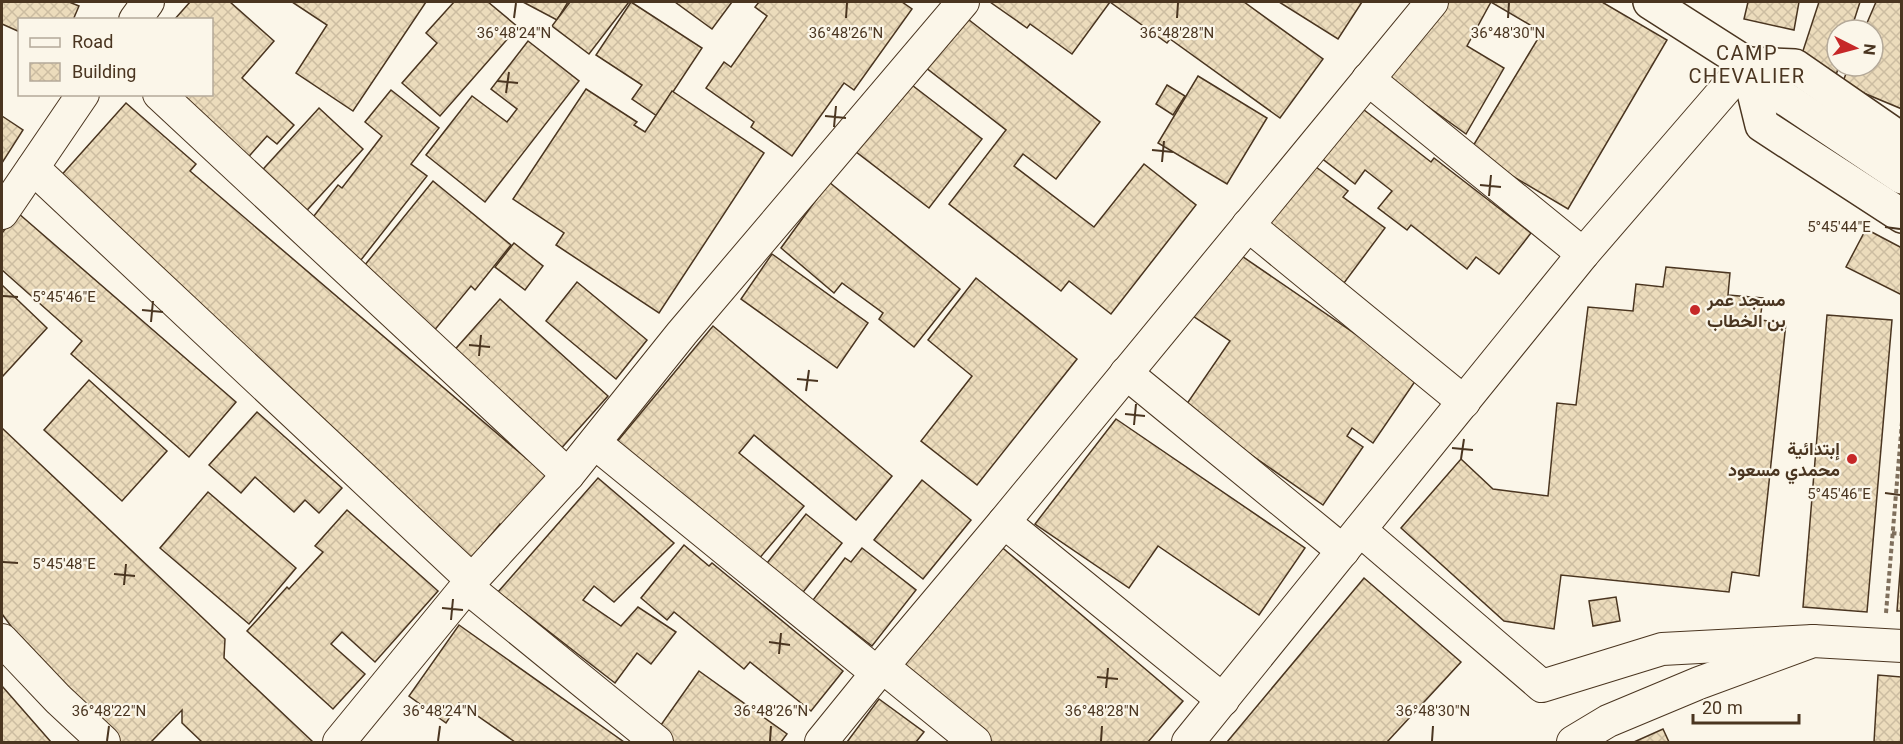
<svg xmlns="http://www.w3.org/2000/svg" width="1903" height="744" viewBox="0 0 1903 744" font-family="Georgia,Vazirmatn,serif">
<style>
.building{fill:url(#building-cross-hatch);stroke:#4a3520;stroke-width:1.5}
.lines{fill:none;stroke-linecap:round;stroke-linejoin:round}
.minor-casing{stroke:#4a3520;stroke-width:34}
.secondary-casing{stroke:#4a3520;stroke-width:36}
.path{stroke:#7f6f5c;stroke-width:4;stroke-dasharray:4.5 3;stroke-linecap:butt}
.minor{stroke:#fbf6e9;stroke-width:32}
.secondary{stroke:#fbf6e9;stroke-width:33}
.ticks{fill:none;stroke:#4a3520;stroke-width:2}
.poi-dot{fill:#c62828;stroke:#fbf6e9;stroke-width:2}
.labels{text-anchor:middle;stroke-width:4.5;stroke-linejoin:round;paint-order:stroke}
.poi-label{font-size:18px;font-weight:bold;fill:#4a3520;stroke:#fbf6e9;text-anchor:start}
.neighbourhood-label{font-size:20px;letter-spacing:1.5px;fill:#4a3520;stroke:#fbf6e9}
.ticks-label{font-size:15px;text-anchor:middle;fill:#4a3520;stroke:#fbf6e9;stroke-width:4.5;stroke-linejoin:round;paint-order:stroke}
</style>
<defs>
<pattern id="building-cross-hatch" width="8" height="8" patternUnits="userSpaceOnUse" patternTransform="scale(1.5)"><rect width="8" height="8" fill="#ecdcbc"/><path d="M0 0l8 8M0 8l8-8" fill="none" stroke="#ccbda1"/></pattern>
</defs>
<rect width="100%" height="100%" fill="#fbf6e9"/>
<g class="building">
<path d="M2,2H69L79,6L73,20H20V32L2,24Z"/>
<path d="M190,2H230L274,41L242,78L294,125L277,144L267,136L244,162L167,94H212V20H174Z"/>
<path d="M292,2H426L353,111L296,73L327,25Z"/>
<path d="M454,2H488L518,27L440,116L402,83L437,43L426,33Z"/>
<path d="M523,2H568L557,20Z"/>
<path d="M570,2H629L589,54L552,26Z"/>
<path d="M631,2L702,48L657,116L632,99L642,85L596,55Z"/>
<path d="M675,2H732L712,29Z"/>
<path d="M759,2H902L912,9L854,90L844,83L792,156L751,127L754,122L706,88L724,62L731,67L767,16L755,7Z"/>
<path d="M990,2H1110L1072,54L1030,24L1027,28Z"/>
<path d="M1110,2H1244L1323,59L1280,118L1170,39L1167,43Z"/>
<path d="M1279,2H1362L1338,39Z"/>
<path d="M1442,2H1602L1667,40L1568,209L1470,151L1542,32L1491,2L1467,46L1504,68L1466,134L1384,75Z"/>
<path d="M1748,2H1799L1794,30L1744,19Z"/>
<path d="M1819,2H1860L1851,30H1837V66H1839L1836,75L1799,63Z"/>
<path d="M1876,2H1902V109L1842,84L1849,66H1873V30H1864Z"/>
<path d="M964,16L1100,122L1056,179L1023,154L1014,166L1094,227L1144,164L1196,205L1111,314L1069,281L1061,291L949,204L1006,130L925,67Z"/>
<path d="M528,41L579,81L485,202L426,155L472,96L507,122L517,109L491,89Z"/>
<path d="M1198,76L1267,118L1227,184L1158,143Z"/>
<path d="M908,82L982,139L929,208L855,151Z"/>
<path d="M1167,85L1185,96L1173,115L1156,104Z"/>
<path d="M586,89L637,122L634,125L645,132L672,91L764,153L659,313L556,245L564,233L513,199Z"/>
<path d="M391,90L439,128L411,164L427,176L357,265L307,225L338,185L342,188L382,136L365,122Z"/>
<path d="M126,103L196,164L190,171L547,476L503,527L500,524L466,565L58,179Z"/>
<path d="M1359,106L1431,162L1434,158L1531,233L1499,274L1476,257L1467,269L1411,225L1407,230L1378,208L1392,191L1365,170L1355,184L1320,157Z"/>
<path d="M319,108L363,149L299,219L255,178Z"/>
<path d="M2,116L23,130L2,163Z"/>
<path d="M1312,164L1348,191L1343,197L1385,228L1344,283L1266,225Z"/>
<path d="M433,181L511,245L475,290L471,286L428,338L360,271Z"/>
<path d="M829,182L960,289L914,347L879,319L883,313L842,283L834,293L781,248Z"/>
<path d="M18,213L236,402L189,457L71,354L82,341L2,270V233Z"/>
<path d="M1866,229L1902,248V295L1846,267Z"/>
<path d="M514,243L543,266L525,290L495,267Z"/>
<path d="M1233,250L1418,377L1373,443L1352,428L1347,436L1363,447L1323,505L1184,408L1230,341L1190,314Z"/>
<path d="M772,254L868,323L837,368L741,299Z"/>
<path d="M1666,267L1730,273L1728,295L1763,298L1760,320L1786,323L1759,576L1732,572L1729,592L1561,575L1554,629L1504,621L1401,528L1461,459L1493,489L1548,496L1557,403L1576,405L1588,307L1633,311L1636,284L1663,287Z"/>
<path d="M976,278L1077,359L977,485L921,441L972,376L928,340Z"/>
<path d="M577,282L647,340L616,379L546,321Z"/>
<path d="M2,285L47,328L2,377Z"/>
<path d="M500,299L608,396L558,452L450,355Z"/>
<path d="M1827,315L1892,320L1867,612L1803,607Z"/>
<path d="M713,326L892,476L856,520L754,435L739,453L804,506L757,561L616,443Z"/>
<path d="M89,380L167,451L122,501L44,430Z"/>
<path d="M257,412L342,488L319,513L305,500L294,512L255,477L241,493L209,465Z"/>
<path d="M1116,419L1305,548L1259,615L1158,546L1129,588L1035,524Z"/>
<path d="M2,428L225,639L224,658L313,742H202L182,723V710L151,742H113L39,664L2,614Z"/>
<path d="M598,478L674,543L614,602L594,586L583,600L621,626L638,607L676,632L651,664L637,653L615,683L498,592Z"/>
<path d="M922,480L971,520L923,579L874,540Z"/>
<path d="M208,492L296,568L249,624L160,548Z"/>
<path d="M347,510L438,591L375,662L342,632L331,644L365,674L333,709L247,631L287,587L289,589L323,552L315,546Z"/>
<path d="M806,514L842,543L800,596L764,567Z"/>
<path d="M998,544L1183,701L1148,742H990L897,663Z"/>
<path d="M684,545L709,566L712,563L843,671L811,711L750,662L744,669L674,612L667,620L641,598Z"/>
<path d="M862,548L916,590L872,646L813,600L845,558L851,562Z"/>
<path d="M1901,559H1902V611H1897Z"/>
<path d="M1364,578L1461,662L1387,742H1227Z"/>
<path d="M1616,597L1620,621L1593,626L1589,601Z"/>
<path d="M459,625L624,742H515L459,703L446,723L409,696Z"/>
<path d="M1902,667V742H1874L1878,675L1901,677Z"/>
<path d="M699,671L787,734L781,742H671L656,732Z"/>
<path d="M2,686L51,742H2Z"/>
<path d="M879,699L924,732L916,742H847Z"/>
<path d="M1663,729L1669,742H1634Z"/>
</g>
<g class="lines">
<defs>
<g id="minor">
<path d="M135,20L148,2"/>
<path d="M1368,79L1583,254"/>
<path d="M159,94L568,475"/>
<path d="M33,168L472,580"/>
<path d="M2,213L83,94"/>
<path d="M1248,225L1464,402"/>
<path d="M1126,373L1343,551"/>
<path d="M595,443L877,673"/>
<path d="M1004,522L1223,700"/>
<path d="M1360,530L1542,686L1662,649L1813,641"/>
<path d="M467,587L657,742"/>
<path d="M2,640L58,699L104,742"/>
<path d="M883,667L975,742"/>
<path d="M339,742L472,580L568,475L682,333L963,2"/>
<path d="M821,742L877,673L1004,522L1432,2"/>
<path d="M1188,742L1583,254L1747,64"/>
<path d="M1573,742L1608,721L1699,683L1813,641L1902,646"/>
</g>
<g id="secondary">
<path d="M1650,2L1747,64L1775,92L1902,177"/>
<path d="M1902,140L1795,66L1747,64L1762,125L1902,216"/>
</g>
</defs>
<use href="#minor" class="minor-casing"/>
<use href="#secondary" class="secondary-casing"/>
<g class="path">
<path d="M1892,533L1902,534"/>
<path d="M1886,613L1902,422"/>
</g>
<use href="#minor" class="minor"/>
<use href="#secondary" class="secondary"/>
</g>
<path class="ticks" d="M514,18L516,3M846,18L847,3M1177,18L1178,3M1508,18L1509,3M497,81L518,83M506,93L509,72M825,116L846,118M834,127L836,106M1152,150L1173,152M1162,162L1164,141M1480,185L1501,187M1489,196L1491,175M1885,227L1900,229M3,296L18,297M142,310L163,312M151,322L153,301M469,345L490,347M479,356L481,335M797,379L818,381M806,391L809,370M1125,414L1145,416M1134,425L1136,404M1452,448L1473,450M1461,459L1464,439M1885,493L1900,495M3,562L18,563M114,574L135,576M124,585L126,564M442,608L463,610M451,620L453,599M769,642L790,645M779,654L781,633M1097,677L1118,679M1106,688L1108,668M107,741L109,726M438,741L440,726M770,741L771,726M1101,741L1102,726M1432,741L1433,726"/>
<g class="poi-dot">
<circle cx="1695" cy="310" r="6"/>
<circle cx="1852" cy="459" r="6"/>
</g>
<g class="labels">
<g class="poi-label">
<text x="1707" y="306">مسجد عمر<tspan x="1707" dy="21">بن الخطاب</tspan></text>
<text x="1840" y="455" text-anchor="end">إبتدائية<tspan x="1840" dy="21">محمدي مسعود</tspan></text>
</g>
<g class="neighbourhood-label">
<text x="1747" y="60">CAMP<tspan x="1747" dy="23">CHEVALIER</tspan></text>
</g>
</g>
<g class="ticks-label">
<text x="514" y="38">36°48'24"N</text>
<text x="846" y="38">36°48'26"N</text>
<text x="1177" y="38">36°48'28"N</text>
<text x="1508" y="38">36°48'30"N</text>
<text x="1839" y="232">5°45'44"E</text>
<text x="64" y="302">5°45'46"E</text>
<text x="1839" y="499">5°45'46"E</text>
<text x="64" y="569">5°45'48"E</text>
<text x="109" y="716">36°48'22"N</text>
<text x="440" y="716">36°48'24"N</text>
<text x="771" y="716">36°48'26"N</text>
<text x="1102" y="716">36°48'28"N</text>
<text x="1433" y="716">36°48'30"N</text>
</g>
<rect width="1903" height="744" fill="none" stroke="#4a3520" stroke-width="6"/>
<rect x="18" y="18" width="195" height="78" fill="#fbf6e9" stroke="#b4a999" stroke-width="1.5"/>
<rect x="30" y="38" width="30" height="9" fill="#fbf6e9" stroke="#b4a999" stroke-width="1.5"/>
<text x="72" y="48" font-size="18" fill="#4a3520">Road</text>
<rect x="30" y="63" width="30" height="18" fill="url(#building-cross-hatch)" stroke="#b4a999" stroke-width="1.5"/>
<text x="72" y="78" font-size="18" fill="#4a3520">Building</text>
<g transform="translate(1855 48) rotate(96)"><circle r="28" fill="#fbf6e9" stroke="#b4a999" stroke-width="1.5"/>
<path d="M0-4.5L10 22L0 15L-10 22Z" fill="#c62828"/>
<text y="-9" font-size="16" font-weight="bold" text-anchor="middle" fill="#4a3520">N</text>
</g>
<path d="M1693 714v9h106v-9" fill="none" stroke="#4a3520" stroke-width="3"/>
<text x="1702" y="714" font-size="18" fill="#4a3520" stroke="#fbf6e9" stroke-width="4.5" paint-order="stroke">20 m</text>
</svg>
